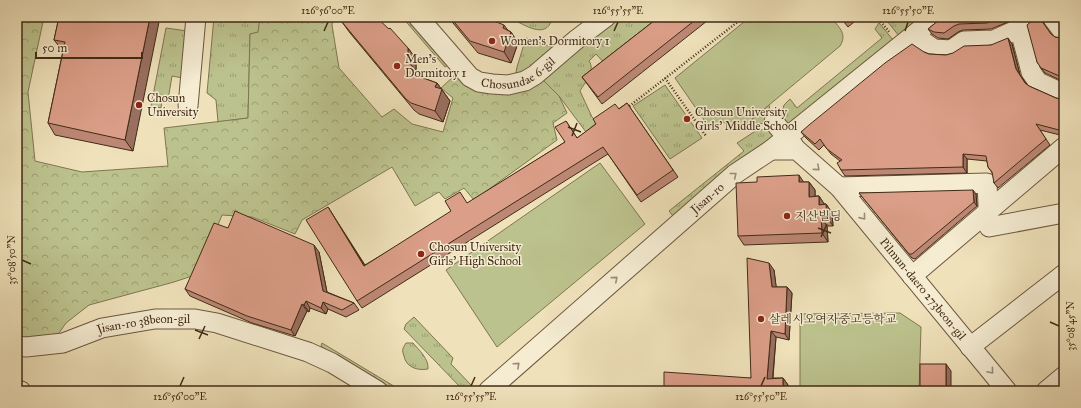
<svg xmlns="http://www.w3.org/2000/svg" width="1081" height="408" viewBox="0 0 1081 408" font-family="'IM FELL Great Primer','Noto Serif KR',serif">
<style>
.grass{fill:url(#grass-tufts);stroke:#7f7652}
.forest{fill:url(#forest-crowns);stroke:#7f7652}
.pitch{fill:#bcc28d;stroke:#7f7652}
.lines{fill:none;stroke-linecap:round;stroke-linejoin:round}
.minor-casing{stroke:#6d583f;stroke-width:21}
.path{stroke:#422b16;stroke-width:2.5;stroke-dasharray:1 2;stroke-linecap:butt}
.minor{stroke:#f5ecd2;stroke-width:19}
.wall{fill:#bc8875;stroke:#422b16}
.shaded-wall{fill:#996f5f;stroke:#422b16}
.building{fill:#db9e88;stroke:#422b16}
.oneway{stroke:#9c8c74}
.ticks{fill:none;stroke:#422b16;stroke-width:1.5}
.poi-dot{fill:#8f2418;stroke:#f5ecd2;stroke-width:1.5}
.labels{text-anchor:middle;stroke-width:3;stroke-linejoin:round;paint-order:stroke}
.poi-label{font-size:12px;fill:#422b16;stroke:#f5ecd2;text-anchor:start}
.street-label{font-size:12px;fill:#422b16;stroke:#f5ecd2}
.neatline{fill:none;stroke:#422b16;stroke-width:1.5}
.ticks-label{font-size:10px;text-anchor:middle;fill:#422b16}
</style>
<defs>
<pattern id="grass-tufts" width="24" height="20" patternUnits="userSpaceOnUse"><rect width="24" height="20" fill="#bcc28d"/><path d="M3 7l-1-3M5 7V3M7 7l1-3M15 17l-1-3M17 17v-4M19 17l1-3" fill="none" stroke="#9a9e72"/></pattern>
<pattern id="forest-crowns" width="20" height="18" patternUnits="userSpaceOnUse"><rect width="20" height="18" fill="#bcc28d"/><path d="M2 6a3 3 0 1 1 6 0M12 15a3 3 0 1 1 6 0" fill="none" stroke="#9a9e72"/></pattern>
</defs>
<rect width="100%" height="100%" fill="#efe1ba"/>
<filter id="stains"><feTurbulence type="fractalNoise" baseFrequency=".005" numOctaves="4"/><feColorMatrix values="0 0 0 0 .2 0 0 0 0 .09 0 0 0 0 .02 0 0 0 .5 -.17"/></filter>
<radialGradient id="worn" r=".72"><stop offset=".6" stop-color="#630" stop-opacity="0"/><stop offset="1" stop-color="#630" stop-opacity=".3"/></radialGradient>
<g class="grass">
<path d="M214,17H260L259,33L250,34L248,118L218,122L216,100L207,93Z"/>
<path d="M402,17H411L451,63L445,67Z"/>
<path d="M511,17H549L552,19C546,40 525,25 512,19Z"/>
<path d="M617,17H668L606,65L596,54L589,61C596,71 585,82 580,91L592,117L597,122L586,132L559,96L541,78Z"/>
<path d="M884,17H923L899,36Z"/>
<path d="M879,23L894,41L789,126L781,116L784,105L790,99L797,108L882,38L875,29Z"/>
<path d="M166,28L187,31L183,78L172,76L168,100L162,99L161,108L151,106Z"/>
<path d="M526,38L557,49L515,77L517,67Z"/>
<path d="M665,85L702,138L670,159L633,106Z"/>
<path d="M769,105L771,116L765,123L758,124L751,120Z"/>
<path d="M771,129L775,133L774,139L676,220L669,211L744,151L737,143L757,130Z"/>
<path d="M414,317L453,358L451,364L471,385L464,391L404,329L406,324Z"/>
<path d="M322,343L402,391H390L383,388L321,346Z"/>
<path d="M406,343H413C419,350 429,359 428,369C417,371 406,367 404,356C403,353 402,351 403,349C403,347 405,345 406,343Z"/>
</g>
<path class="forest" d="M17,17H44L28,92L35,161L82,172L168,166L164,128L248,118L250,34L258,32L260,17H333L332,25L339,68L382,117L394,109L412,124L443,132L453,98L441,88L455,75L468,87L496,93L541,78L559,96L567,113L553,123L557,140L474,200L464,188L445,199L439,192L415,206L392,167L302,220L295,234L252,217L222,215L198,274L174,282L89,305L66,323L54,340L17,339Z"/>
<g class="pitch">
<path d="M750,17H831C838,27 848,33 840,46L745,125L743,123L731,130L724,122L711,130L675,78Z"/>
<path d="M600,163L645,224L497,347L446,270Z"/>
<path d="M900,313L921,327L919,391H800V314Z"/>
</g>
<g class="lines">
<defs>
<g id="minor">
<path id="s1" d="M418,17L470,77L479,82L492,84L508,85L525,81L535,75L577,39L606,17"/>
<path d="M1052,17L1064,33"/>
<path d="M1019,27L1031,72L1038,82L1064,94"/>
<path d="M914,35L934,49L951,50L964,41L994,40L1014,31L1031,17"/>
<path d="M188,106L196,17"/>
<path d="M774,122L794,146"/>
<path id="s2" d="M771,150H797L839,187L1007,391"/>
<path d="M839,187L987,183L989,227L1064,213"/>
<path d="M912,276L1064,147"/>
<path id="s3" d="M17,346L26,347L63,343L102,328L155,319H195L217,323L308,352L332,363L378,391"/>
<path d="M970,347L1064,274"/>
<path d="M17,390L21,391"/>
<path id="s4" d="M488,391L735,174L771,150L936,17"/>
<path d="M1046,391L1064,376"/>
</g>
</defs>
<use href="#minor" class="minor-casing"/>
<g class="path">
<path d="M877,17L890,33"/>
<path d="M665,78L706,136"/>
<path d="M627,108L744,17"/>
</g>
<use href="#minor" class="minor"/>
</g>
<g class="wall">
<path d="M59,17L133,151L55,135L48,123L63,51L54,40Z"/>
<path d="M448,17H484L511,32L518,43L511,63L478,53Z"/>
<path d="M659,17H712L602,104L582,77Z"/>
<path d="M840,17H860L848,27Z"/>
<path d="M941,17H1014L1008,22L991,29L963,30L958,32L948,39L938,38L932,34L928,29L939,20Z"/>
<path d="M1041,19L1043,23L1051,34L1055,37L1061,38L1064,37V82L1045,73L1037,62Z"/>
<path d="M377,20L408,48L416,59V70L423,78L437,83L450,101L443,122L419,114L414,110L350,33L342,22Z"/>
<path d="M1012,44L1020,75L1026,83L1029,86L1056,98L1061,99L1064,98V136L1040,130L1050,145L998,188L994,183L993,174L988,167L987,161L967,159V173L845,176L841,170L840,161L831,154L824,145L819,150L806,138L801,132L924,52L929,54L946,55L991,45Z"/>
<path d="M627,103L678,177L641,202L608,154L362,308L357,301L328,207L365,265L468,203L565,142L566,121L577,138Z"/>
<path d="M803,182H809L815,190V196H819L824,204H826L832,213L833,226H827L828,242L744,245L738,236Z"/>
<path d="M859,193L976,194L977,206L915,259L912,258Z"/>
<path d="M228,228L319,252L327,292L354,303L359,310L346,317L328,309L326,314L310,308L309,312L307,311L295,336L252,323L190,296L185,289Z"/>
<path d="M774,270L776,287H787L792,293L789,340L776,337L773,378H783L788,385V391H664L751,378Z"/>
</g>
<g class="shaded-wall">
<path d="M150,17H160L133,151L125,140Z"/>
<path d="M504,25L510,33L511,32L518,43L511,63L504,52L503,28Z"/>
<path d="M1008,38L1012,44L1020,75L1016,69Z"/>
<path d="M408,48L416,59V73L408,62Z"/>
<path d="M437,83L450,101L443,122L435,111V87Z"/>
<path d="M963,154L967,159V173L963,167Z"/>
<path d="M799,175L805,184L799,182Z"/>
<path d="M809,182L815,190V205L809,197Z"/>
<path d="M973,190L976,194L977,206L974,202Z"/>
<path d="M819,196L825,205H819Z"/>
<path d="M826,204L832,213L833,226L827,217Z"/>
<path d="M328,207L332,214L369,272L364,266Z"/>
<path d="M821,217L827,226L828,242L822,233Z"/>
<path d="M314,245L319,252L328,297L323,291Z"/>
<path d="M769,263L774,270L777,293L772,287Z"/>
<path d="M787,287L792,293L789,340L785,334Z"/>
<path d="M306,301L310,308L309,312L304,305Z"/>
<path d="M323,302L328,309L326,314L321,308Z"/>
<path d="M302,304L307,311L295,336L291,330Z"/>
<path d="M771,331L776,337L772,385L767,379Z"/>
<path d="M946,364L951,371V391H946Z"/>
<path d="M783,378L788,385V391H783Z"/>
</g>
<g class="building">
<path d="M59,17H150L125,140L48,123L65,42L54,40Z"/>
<path d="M340,17H374L377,20L378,19L389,29L390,28L408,48V62L423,78L437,83L435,87L442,89L435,111L411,103L406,99L342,22Z"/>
<path d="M450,17H484L504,25L503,28L511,32L504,52L470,41Z"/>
<path d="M659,17H699L598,97L582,77Z"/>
<path d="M841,17H847L843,20Z"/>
<path d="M941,17H1002L987,23L959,24L954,26L944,33L934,32L928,29L939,20Z"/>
<path d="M1036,17H1039L1051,34L1055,37L1061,38L1064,37V78L1041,68L1037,62L1027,25L1034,19Z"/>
<path d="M1008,38L1016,69L1025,83L1029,86L1056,98L1061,99L1064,98V130L1063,131L1036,124L1046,139L994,183L992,172L988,167L986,156L963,154V167L841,170L837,163L842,160L827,149L820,139L815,144L801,132L809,125L885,63L912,44L924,52L929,54L946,55L953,53L964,46L991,45Z"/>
<path d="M627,103L673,170L637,195L603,147L357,301L306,220L328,207L364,266L451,211L445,201L460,192L467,203L565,142L555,127L566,121L577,138L596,124L593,119L615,104L619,109Z"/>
<path d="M799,175V182H809V197L819,196V205L826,204L827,217H821L822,233L738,236L736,183L757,182V177Z"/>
<path d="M973,190L974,202L912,254H909L859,193Z"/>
<path d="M235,211L314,245L323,291L354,303L342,310L323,302L321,308L306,301L304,305L302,304L291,330L247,316L185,289L214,223L228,228Z"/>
<path d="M747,258L769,263L772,287H787L785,334L771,331L767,379L783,378V391H664V372L751,378Z"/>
<rect x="920" y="364" width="26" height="27"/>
</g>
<defs><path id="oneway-chevron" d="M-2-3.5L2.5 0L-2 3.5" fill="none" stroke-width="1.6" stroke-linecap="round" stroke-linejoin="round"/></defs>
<g class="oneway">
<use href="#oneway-chevron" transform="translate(817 168) rotate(41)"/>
<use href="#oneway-chevron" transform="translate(734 175) rotate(-39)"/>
<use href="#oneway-chevron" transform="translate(863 217) rotate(51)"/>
<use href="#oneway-chevron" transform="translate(615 279) rotate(-41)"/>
<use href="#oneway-chevron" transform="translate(517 365) rotate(-42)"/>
<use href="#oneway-chevron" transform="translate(991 371) rotate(50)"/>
</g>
<path class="ticks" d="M324,31L328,22M614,31L618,22M905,31L908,22M568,127L581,132M572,136L577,123M818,228L831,233M821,237L827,224M22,260L31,264M1050,322L1059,326M195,330L208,335M199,339L205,326M180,386L184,377M471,386L475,377M761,386L765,377"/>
<g class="poi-dot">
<circle cx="492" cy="41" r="4"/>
<circle cx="397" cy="66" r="4"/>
<circle cx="139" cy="105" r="4"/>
<circle cx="687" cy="119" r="4"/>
<circle cx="787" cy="216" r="4"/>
<circle cx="421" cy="254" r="4"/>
<circle cx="761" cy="319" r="4"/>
</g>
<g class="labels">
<g class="poi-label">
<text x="500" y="45">Women's Dormitory 1</text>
<text x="405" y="63">Men's<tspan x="405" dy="14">Dormitory 1</tspan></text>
<text x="147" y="102">Chosun<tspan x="147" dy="14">University</tspan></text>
<text x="695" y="116">Chosun University<tspan x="695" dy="14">Girls' Middle School</tspan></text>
<text x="795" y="220">지산빌딩</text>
<text x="429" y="251">Chosun University<tspan x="429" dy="14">Girls' High School</tspan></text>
<text x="769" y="323">살레시오여자중고등학교</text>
</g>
<g class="street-label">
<text dy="4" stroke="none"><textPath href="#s1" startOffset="132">Chosundae 6-gil</textPath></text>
<text dy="4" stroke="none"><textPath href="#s4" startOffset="292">Jisan-ro</textPath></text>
<text dy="4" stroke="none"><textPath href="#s2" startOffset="214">Pilmun-daero 273beon-gil</textPath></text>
<text dy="4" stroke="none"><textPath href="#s3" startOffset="130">Jisan-ro 38beon-gil</textPath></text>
</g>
</g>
<rect width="1081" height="408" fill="none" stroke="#efe1ba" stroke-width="44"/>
<path d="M36 52v6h106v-6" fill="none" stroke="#422b16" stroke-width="2"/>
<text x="42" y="52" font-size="12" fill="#422b16" stroke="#f5ecd2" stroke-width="3" paint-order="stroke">50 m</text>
<rect x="22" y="22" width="1037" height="364" class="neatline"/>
<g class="ticks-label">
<text x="328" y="14">126°56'00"E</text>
<text x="618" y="14">126°55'55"E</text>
<text x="908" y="14">126°55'50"E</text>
<text transform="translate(11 260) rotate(-90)" y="4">35°08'50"N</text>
<text transform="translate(1070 326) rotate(-90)" y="4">35°08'45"N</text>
<text x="180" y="400">126°56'00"E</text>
<text x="471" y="400">126°55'55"E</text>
<text x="761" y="400">126°55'50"E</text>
</g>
<rect width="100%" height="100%" filter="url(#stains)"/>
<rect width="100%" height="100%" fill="url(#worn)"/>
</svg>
